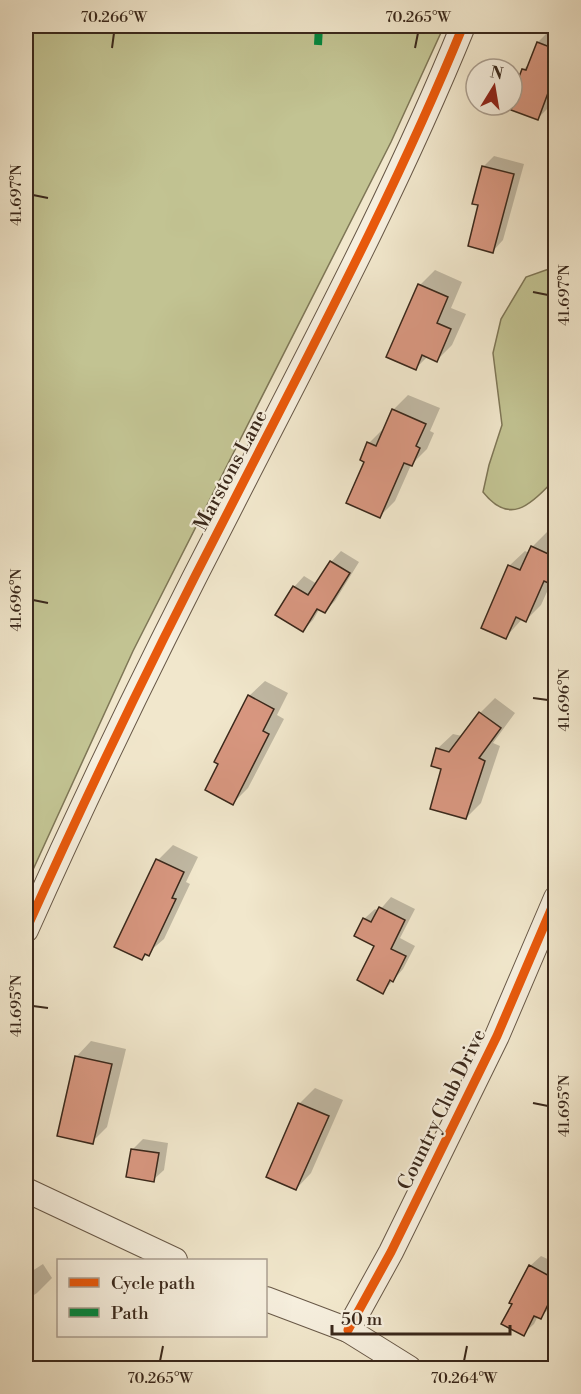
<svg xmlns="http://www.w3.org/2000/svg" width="581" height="1394" viewBox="0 0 581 1394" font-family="'Libre Bodoni',serif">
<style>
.green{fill:#c2c392;stroke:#7e7656;stroke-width:1.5}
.shadow{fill:#0003}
.building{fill:#d89780;stroke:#3a281b;stroke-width:1.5}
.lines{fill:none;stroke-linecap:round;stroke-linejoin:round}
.minor-casing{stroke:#685847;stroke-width:26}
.minor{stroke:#f6efde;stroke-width:24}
.quiet{stroke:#00873e;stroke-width:8;stroke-dasharray:15 8;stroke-linecap:butt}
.cycleway-casing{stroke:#f6efde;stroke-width:13}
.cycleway{stroke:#e8590c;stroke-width:9}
.ticks{fill:none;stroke:#3a281b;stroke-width:2}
.labels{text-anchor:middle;stroke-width:4.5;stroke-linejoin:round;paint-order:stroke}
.street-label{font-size:20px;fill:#3a281b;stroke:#f6efde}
.neatline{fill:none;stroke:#3a281b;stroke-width:2}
.ticks-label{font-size:15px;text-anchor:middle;fill:#3a281b}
</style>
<rect width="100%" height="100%" fill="#f1e7cc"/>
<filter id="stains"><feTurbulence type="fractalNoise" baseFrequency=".00333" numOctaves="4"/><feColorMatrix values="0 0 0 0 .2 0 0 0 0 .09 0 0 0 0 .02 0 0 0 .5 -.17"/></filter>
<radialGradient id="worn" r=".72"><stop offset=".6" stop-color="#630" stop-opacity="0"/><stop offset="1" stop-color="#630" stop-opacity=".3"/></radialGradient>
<g class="green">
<path d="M26,26H444L391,142L133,651L26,885Z"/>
<path d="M555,268V481L552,482C530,506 509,525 483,492L489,465L502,425L493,353L501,319L526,277L546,270Z"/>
</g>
<g class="shadow">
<path d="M548,32L556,35V89L548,108L538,118L519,93L523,70L530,63L538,42Z"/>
<path d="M494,156L524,164L503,240L493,251L480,204L483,167Z"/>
<path d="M435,270L462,282L451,308L466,314L452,345L437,360L428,356L415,369L420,285Z"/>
<path d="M408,395L440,408L430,431L434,433L427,449L411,465L395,501L380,516L366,461L369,443L384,428L393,410Z"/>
<path d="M547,532L556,535V585L551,583L541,605L526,620L523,618L506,637L509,566L525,551L529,553L532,547Z"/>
<path d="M341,551L359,562L335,601L325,611L320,608L313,620L302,631L294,587L304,576L317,584L331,562Z"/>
<path d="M265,681L288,693L277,715L284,719L248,788L233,803L220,764L249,696Z"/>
<path d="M495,698L515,713L493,743L500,746L481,803L466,818L443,768L437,749L453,734L462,736L480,713Z"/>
<path d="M173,845L198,857L186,882L190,884L164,939L142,958L158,860Z"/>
<path d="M391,897L415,909L400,938L415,946L403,969L383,992L376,945L364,919L375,909L379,911Z"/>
<path d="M91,1041L126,1049L107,1127L92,1142L76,1057Z"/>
<path d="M315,1088L343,1100L311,1173L296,1189L268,1176L300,1103Z"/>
<path d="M143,1139L168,1143L164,1170L153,1180L133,1149Z"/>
<path d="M541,1256L556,1263V1298L551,1307L540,1317L538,1316L534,1324L523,1334L530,1266Z"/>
<path d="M43,1264L52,1278L37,1293L26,1300V1275Z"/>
<path d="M180,1361L192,1368H173Z"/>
</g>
<g class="building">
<path d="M537,42L555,49V74L538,120L511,110L517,94L513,93L522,69L526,70Z"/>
<path d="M482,166L514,174L493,253L468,246L478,205L472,204Z"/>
<path d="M418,284L448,297L437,323L451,329L437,362L422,355L416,370L386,357Z"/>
<path d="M392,409L426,424L416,446L420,448L412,466L404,463L380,518L346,503L364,462L360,460L367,442L376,446Z"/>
<path d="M531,546L555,557V586L544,581L526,622L516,617L506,639L481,628L508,565L520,570Z"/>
<path d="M330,561L350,573L325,613L317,609L303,632L275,615L293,586L308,595Z"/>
<path d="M248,695L274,709L263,731L269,734L233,805L205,790L218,764L214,762Z"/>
<path d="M479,712L501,728L479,758L485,761L466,819L430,809L441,769L431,766L436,748L449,752Z"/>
<path d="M156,859L184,872L172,898L176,899L149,956L145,954L142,960L114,947Z"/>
<path d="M379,907L405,920L391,949L406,956L393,982L390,980L383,994L357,980L374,946L354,936L363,918L371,922Z"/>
<path d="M75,1056L112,1064L93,1144L57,1136Z"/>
<path d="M298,1103L329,1116L296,1190L266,1177Z"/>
<path d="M131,1149L159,1153L154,1182L126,1177Z"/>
<path d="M529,1265L555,1279V1290L541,1319L534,1316L524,1336L501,1324L512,1304L509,1303Z"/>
</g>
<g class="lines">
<defs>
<g id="minor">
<path d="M26,930C89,789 157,649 228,512C310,351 395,193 463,26"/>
<path d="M26,1190L175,1260"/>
<path d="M266,1299L348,1330L409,1368"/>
<path d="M348,1330L391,1252L497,1036L556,898"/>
</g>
</defs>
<use href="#minor" class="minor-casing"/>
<use href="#minor" class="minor"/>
<path class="quiet" d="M318,45L319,26"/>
<defs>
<g id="cycleway">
<path d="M26,930C89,789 157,649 228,512C310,351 395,193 463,26"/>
<path d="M348,1330L391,1252L497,1036L556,898"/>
</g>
</defs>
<use href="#cycleway" class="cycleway-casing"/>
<use href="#cycleway" class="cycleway"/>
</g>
<path class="ticks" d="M112,48L114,33M415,48L418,33M33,195L48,198M533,292L548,295M33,600L48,603M533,698L548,700M33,1006L48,1008M533,1103L548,1106M160,1361L163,1346M464,1361L467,1346"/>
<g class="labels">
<g class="street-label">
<text transform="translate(230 470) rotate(-62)" y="7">Marstons Lane</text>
<text transform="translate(441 1109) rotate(-64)" y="7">Country Club Drive</text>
</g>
</g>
<rect width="581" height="1394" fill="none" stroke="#f1e7cc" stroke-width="66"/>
<rect x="57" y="1259" width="210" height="78" fill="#f6efde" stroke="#ab9f90" stroke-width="1.5"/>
<rect x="69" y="1278" width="30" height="9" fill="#e8590c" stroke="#ab9f90" stroke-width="1.5"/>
<text x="111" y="1289" font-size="18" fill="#3a281b">Cycle path</text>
<rect x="69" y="1308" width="30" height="9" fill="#00873e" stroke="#ab9f90" stroke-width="1.5"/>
<text x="111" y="1319" font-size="18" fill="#3a281b">Path</text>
<g transform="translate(494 87) rotate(11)"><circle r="28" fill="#f6efde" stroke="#ab9f90" stroke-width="1.5"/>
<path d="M0-4.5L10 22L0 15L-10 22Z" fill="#8f2418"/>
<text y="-9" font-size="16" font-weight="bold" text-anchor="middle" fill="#3a281b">N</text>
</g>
<path d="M332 1325v9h178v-9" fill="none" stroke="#3a281b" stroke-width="3"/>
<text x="341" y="1325" font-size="18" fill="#3a281b" stroke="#f6efde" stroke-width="4.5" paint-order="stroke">50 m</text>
<rect x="33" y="33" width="515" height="1328" class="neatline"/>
<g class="ticks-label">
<text x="114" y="22">70.266°W</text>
<text x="418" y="22">70.265°W</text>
<text transform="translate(16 195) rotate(-90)" y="5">41.697°N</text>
<text transform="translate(564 295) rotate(-90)" y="5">41.697°N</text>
<text transform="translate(16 600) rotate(-90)" y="5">41.696°N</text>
<text transform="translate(564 700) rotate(-90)" y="5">41.696°N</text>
<text transform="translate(16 1006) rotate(-90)" y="5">41.695°N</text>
<text transform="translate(564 1106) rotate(-90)" y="5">41.695°N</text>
<text x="160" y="1383">70.265°W</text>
<text x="464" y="1383">70.264°W</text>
</g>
<rect width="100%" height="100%" filter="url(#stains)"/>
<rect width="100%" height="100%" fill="url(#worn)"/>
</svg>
